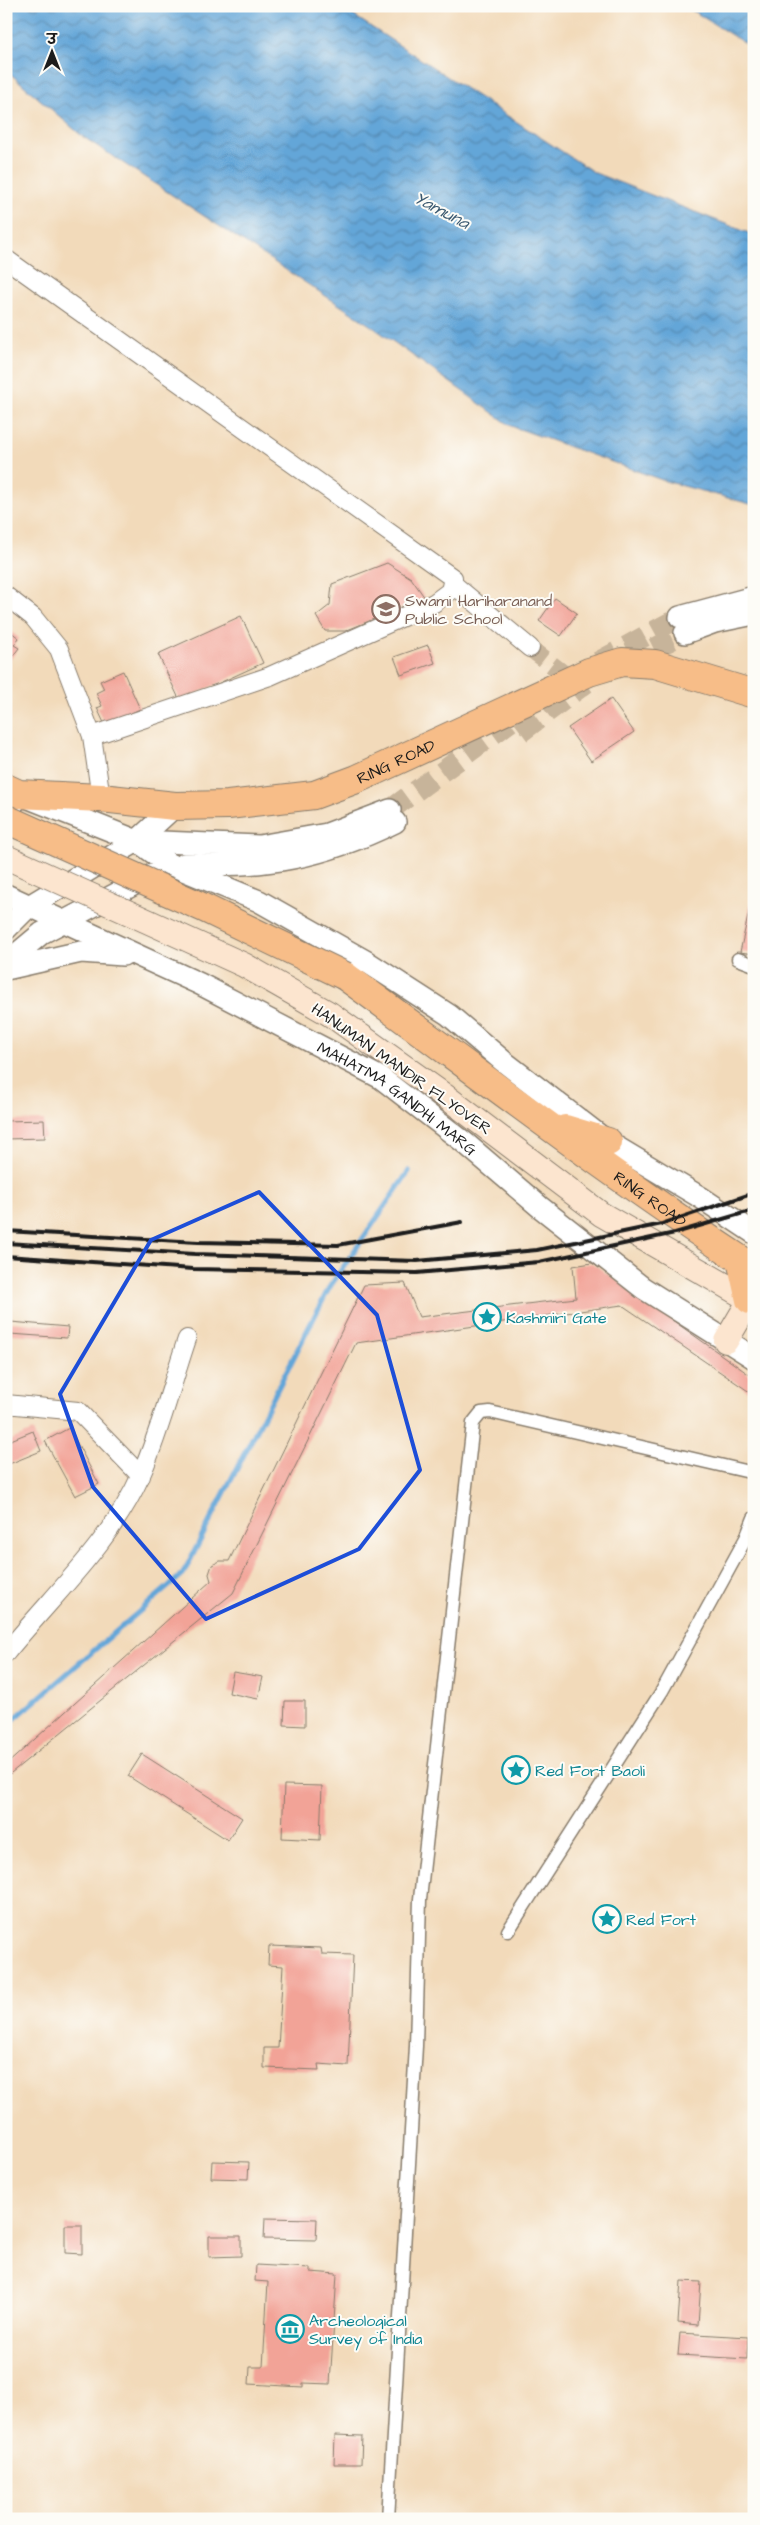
<svg xmlns="http://www.w3.org/2000/svg" width="760" height="2525" viewBox="0 0 760 2525" font-family="'Architects Daughter','Playpen Sans Deva',sans-serif">
<style>
.water{fill:url(#water-waves);stroke:#40617a}
.lines{fill:none;stroke-linecap:round;stroke-linejoin:round}
.stream{stroke:#64a6d8;stroke-width:5.5}
.building{fill:#f2a397}
.minor-tunnel{stroke:#c7b49a;stroke-width:18;stroke-dasharray:18 9;stroke-linecap:butt}
.tertiary-tunnel{stroke:#c7b49a;stroke-width:21;stroke-dasharray:21 11;stroke-linecap:butt}
.pedestrian-casing{stroke:#877b6b;stroke-width:15}
.minor-casing{stroke:#877b6b;stroke-width:20}
.tertiary-casing{stroke:#877b6b;stroke-width:24}
.secondary-casing{stroke:#877b6b;stroke-width:26}
.trunk-casing{stroke:#877b6b;stroke-width:30}
.pedestrian{stroke:#fff;stroke-width:12}
.minor{stroke:#fff;stroke-width:18}
.tertiary{stroke:#fff;stroke-width:21}
.secondary{stroke:#fce5cf;stroke-width:24}
.trunk{stroke:#f7bd88;stroke-width:28}
.rail{stroke:#1c1c1c;stroke-width:4}
.secondary-bridge-casing{stroke:#877b6b;stroke-width:26;stroke-linecap:butt}
.trunk-bridge-casing{stroke:#877b6b;stroke-width:30;stroke-linecap:butt}
.secondary-bridge{stroke:#fce5cf;stroke-width:24}
.trunk-bridge{stroke:#f7bd88;stroke-width:28}
.marked{fill:none;stroke:#1d4ed8;stroke-width:4;stroke-linejoin:round}
.labels{text-anchor:middle;stroke-width:4;stroke-linejoin:round;paint-order:stroke}
.education-label{font-size:16px;fill:#785e54;stroke:#fdfcf7;text-anchor:start}
.street-label{font-size:16px;fill:#1c1c1c;stroke:#fdfcf7}
.culture-label{font-size:16px;fill:#0d838f;stroke:#fdfcf7;text-anchor:start}
.water-label{font-size:18px;font-style:italic;fill:#3c5a71;stroke:#fdfcf7}
</style>
<defs>
<pattern id="water-waves" width="16" height="10" patternUnits="userSpaceOnUse" patternTransform="scale(1.25)"><rect width="16" height="10" fill="#64a6d8"/><path d="M0 5q4-4 8 0t8 0" fill="none" stroke="#5286ae"/></pattern>
</defs>
<rect width="100%" height="100%" fill="#fdfcf7"/>
<filter id="ink" filterUnits="userSpaceOnUse"><feTurbulence type="fractalNoise" baseFrequency=".02" numOctaves="2"/><feDisplacementMap in="SourceGraphic" scale="10" xChannelSelector="R" yChannelSelector="G"/><feConvolveMatrix kernelMatrix="1 2 1 2 8 2 1 2 1" color-interpolation-filters="sRGB"/></filter>
<filter id="wash" filterUnits="userSpaceOnUse"><feTurbulence type="fractalNoise" baseFrequency=".0096" numOctaves="4" result="noise"/><feDisplacementMap in="SourceGraphic" scale="20" xChannelSelector="R" yChannelSelector="G"/><feGaussianBlur stdDeviation="1.12" result="paint"/><feColorMatrix in="noise" values="0 0 0 0 0 0 0 0 0 0 0 0 0 0 0 0 0 1.4 0 .05"/><feComposite in="paint" operator="in"/></filter>
<g filter="url(#wash)">
<rect width="100%" height="100%" fill="#f2daba"/>
<g class="water">
<path d="M6,6H339L595,173L754,235V505L665,481L511,426L370,325L82,136L6,70Z"/>
<path d="M685,6H754V49Z"/>
</g>
<g class="lines">
<path class="stream" d="M6,1726L183,1574L329,1288L409,1171"/>
</g>
<g id="blocks">
<g class="building">
<path d="M387,563L411,578L425,598L345,631H325L316,616L330,605L332,584Z"/>
<path d="M555,598L577,613L561,636L539,621Z"/>
<path d="M241,616L263,663L180,701L158,654Z"/>
<path d="M11,632L19,638L14,645L19,648L6,665V638Z"/>
<path d="M428,645L435,663L401,675L394,657Z"/>
<path d="M123,671L140,709L105,725L97,708L102,706L96,693L104,689L100,681Z"/>
<path d="M611,699L634,732L591,761L568,728Z"/>
<path d="M754,889V954L740,952Z"/>
<path d="M44,1120L45,1138L6,1139V1121Z"/>
<path d="M592,1263L754,1378V1395L622,1305L356,1343L233,1593L6,1777V1765L211,1581L209,1574L212,1565L220,1561H229L364,1285L405,1283L419,1317L576,1298L573,1266Z"/>
<path d="M11,1322L68,1327L67,1338L10,1334Z"/>
<path d="M69,1428L99,1484L75,1496L45,1441Z"/>
<path d="M33,1431L41,1451L9,1464L6,1458V1442Z"/>
<path d="M233,1672L263,1677L258,1699L229,1693Z"/>
<path d="M285,1701H305V1726L284,1725Z"/>
<path d="M142,1754L242,1818L228,1840L128,1776Z"/>
<path d="M284,1785L322,1786L320,1840L282,1838Z"/>
<path d="M269,1946L321,1948L322,1954L353,1955L348,2066L318,2064L319,2070L264,2068V2048H278L283,1966L268,1965Z"/>
<path d="M212,2161L249,2162L248,2179L211,2178Z"/>
<path d="M265,2218L317,2219L316,2240L264,2239Z"/>
<path d="M65,2225H82V2254L65,2253Z"/>
<path d="M209,2236H241V2256L209,2257Z"/>
<path d="M256,2265L310,2268V2272L337,2274L330,2384L303,2383V2387L249,2384L250,2367H263L268,2282L255,2281Z"/>
<path d="M681,2281L701,2282L698,2325L678,2323Z"/>
<path d="M680,2333L748,2337L747,2359L678,2355Z"/>
<path d="M335,2435L362,2436L361,2464H334Z"/>
</g>
</g>
</g>
<g filter="url(#ink)">
<use href="#blocks" fill-opacity="0" stroke="#877b6b" stroke-width="1"/>
<g class="lines">
<path class="minor-tunnel" d="M530,648L569,678"/>
<g class="tertiary-tunnel">
<path d="M598,662L680,617"/>
<path d="M625,663L685,633"/>
<path d="M521,732L586,683"/>
<path d="M390,810L529,708"/>
</g>
<defs>
<g id="pedestrian">
<path d="M738,959L754,965"/>
<path d="M508,1931L662,1691L746,1538L754,1518"/>
<path d="M388,2519L416,2046L420,1899L473,1423L481,1413L490,1412L754,1473"/>
</g>
<g id="minor">
<path d="M6,259L453,578L450,591L434,603L270,676L92,736"/>
<path d="M453,584L530,648"/>
<path d="M6,596L33,617L59,649L92,736L101,798"/>
<path d="M6,1404L78,1411L141,1476"/>
<path d="M6,1653C53,1595 110,1544 141,1475C160,1432 172,1383 187,1339"/>
</g>
<g id="tertiary">
<path d="M680,617L754,597"/>
<path d="M685,633L715,622L754,614"/>
<path d="M6,816L19,794L137,841L169,864L259,901L367,962L449,1015L503,1061L608,1142L700,1197L754,1233"/>
<path d="M137,841L259,846L327,834L390,810"/>
<path d="M184,864C265,868 322,858 395,822"/>
<path id="s1" d="M6,895L200,984L381,1078L465,1143L540,1207L643,1288L754,1358"/>
<path d="M6,929L29,906L137,841L175,806"/>
<path d="M6,963L42,933L152,875"/>
<path d="M6,969L81,952L123,955"/>
</g>
<g id="secondary">
<path d="M330,1014L445,1096L601,1214L754,1302"/>
<path d="M726,1341L750,1300"/>
</g>
<g id="trunk">
<path id="s2" d="M6,788L19,794L101,798L175,806L228,805L314,795L357,779L589,672L622,662L655,664L754,694"/>
<path id="s3" d="M345,976C477,1072 605,1171 741,1260L754,1265"/>
<path d="M565,1129L608,1142"/>
<path d="M741,1260L750,1300"/>
</g>
</defs>
<use href="#pedestrian" class="pedestrian-casing"/>
<use href="#minor" class="minor-casing"/>
<use href="#tertiary" class="tertiary-casing"/>
<use href="#secondary" class="secondary-casing"/>
<use href="#trunk" class="trunk-casing"/>
<use href="#pedestrian" class="pedestrian"/>
<use href="#minor" class="minor"/>
<use href="#tertiary" class="tertiary"/>
<use href="#secondary" class="secondary"/>
<use href="#trunk" class="trunk"/>
<g class="rail">
<path d="M6,1231L198,1242L338,1245L462,1222"/>
<path d="M6,1243L195,1254L417,1261L537,1250L662,1224L754,1193"/>
<path d="M6,1256L193,1269L417,1273L539,1262L675,1233L754,1210"/>
</g>
<defs>
<path id="secondary-bridge" d="M6,857L244,965L330,1014"/>
<path id="trunk-bridge" d="M6,819L202,907L345,976"/>
</defs>
<use href="#secondary-bridge" class="secondary-bridge-casing"/>
<use href="#trunk-bridge" class="trunk-bridge-casing"/>
<use href="#secondary-bridge" class="secondary-bridge"/>
<use href="#trunk-bridge" class="trunk-bridge"/>
</g>
</g>
<path class="marked" d="M259,1192L377,1315L420,1470L359,1549L206,1619L93,1487L60,1394L151,1240Z"/>
<defs>
<symbol id="school-ring" viewBox="-11 -11 22 22"><circle r="9.5" fill="#fdfcf7" stroke="#8d6e63" stroke-width="1.5"/><path d="M0-5L7-2L0 1L-7-2ZM-4 1L0 2.5L4 1V4Q0 6-4 4Z" fill="#8d6e63"/></symbol>
<symbol id="sight-ring" viewBox="-11 -11 22 22"><circle r="9.5" fill="#fdfcf7" stroke="#0f9aa8" stroke-width="1.5"/><path d="M0-6L1.8-2.2L6-1.7L2.9 1.2L3.7 5.4L0 3.3L-3.7 5.4L-2.9 1.2L-6-1.7L-1.8-2.2Z" fill="#0f9aa8"/></symbol>
<symbol id="museum-ring" viewBox="-11 -11 22 22"><circle r="9.5" fill="#fdfcf7" stroke="#0f9aa8" stroke-width="1.5"/><path d="M0-6L6-3V-2H-6V-3ZM-5-1h2V3h-2ZM-1-1h2V3h-2ZM3-1h2V3H3ZM-6 4H6V6H-6Z" fill="#0f9aa8"/></symbol>
</defs>
<g fill-rule="evenodd">
<use href="#school-ring" x="370" y="593" width="32" height="32"/>
<use href="#sight-ring" x="471" y="1301" width="32" height="32"/>
<use href="#sight-ring" x="500" y="1754" width="32" height="32"/>
<use href="#sight-ring" x="591" y="1903" width="32" height="32"/>
<use href="#museum-ring" x="274" y="2313" width="32" height="32"/>
</g>
<g class="labels">
<g class="education-label">
<text x="405" y="606">Swami Hariharanand<tspan x="405" dy="18">Public School</tspan></text>
</g>
<g class="street-label">
<text dy="6" stroke="none"><textPath href="#s2" startOffset="399">RING ROAD</textPath></text>
<text transform="translate(402 1068) rotate(35)" y="6">HANUMAN MANDIR FLYOVER</text>
<text dy="6" stroke="none"><textPath href="#s1" startOffset="442">MAHATMA GANDHI MARG</textPath></text>
<text dy="6" stroke="none"><textPath href="#s3" startOffset="378">RING ROAD</textPath></text>
</g>
<g class="culture-label">
<text x="506" y="1323">Kashmiri Gate</text>
<text x="535" y="1776">Red Fort Baoli</text>
<text x="626" y="1925">Red Fort</text>
<text x="309" y="2326">Archeological<tspan x="309" dy="18">Survey of India</tspan></text>
</g>
<g class="water-label">
<text transform="translate(442 210) rotate(28)" y="6">Yamuna</text>
</g>
</g>
<rect width="760" height="2525" fill="none" stroke="#fdfcf7" stroke-width="25"/>
<g transform="translate(52 52)" stroke="#fdfcf7" stroke-width="4" paint-order="stroke">
<path d="M0-4L9 19L0 12L-9 19Z" fill="#1c1c1c"/>
<text y="-8" font-size="14" font-weight="bold" text-anchor="middle" fill="#1c1c1c">उ</text>
</g>
</svg>
